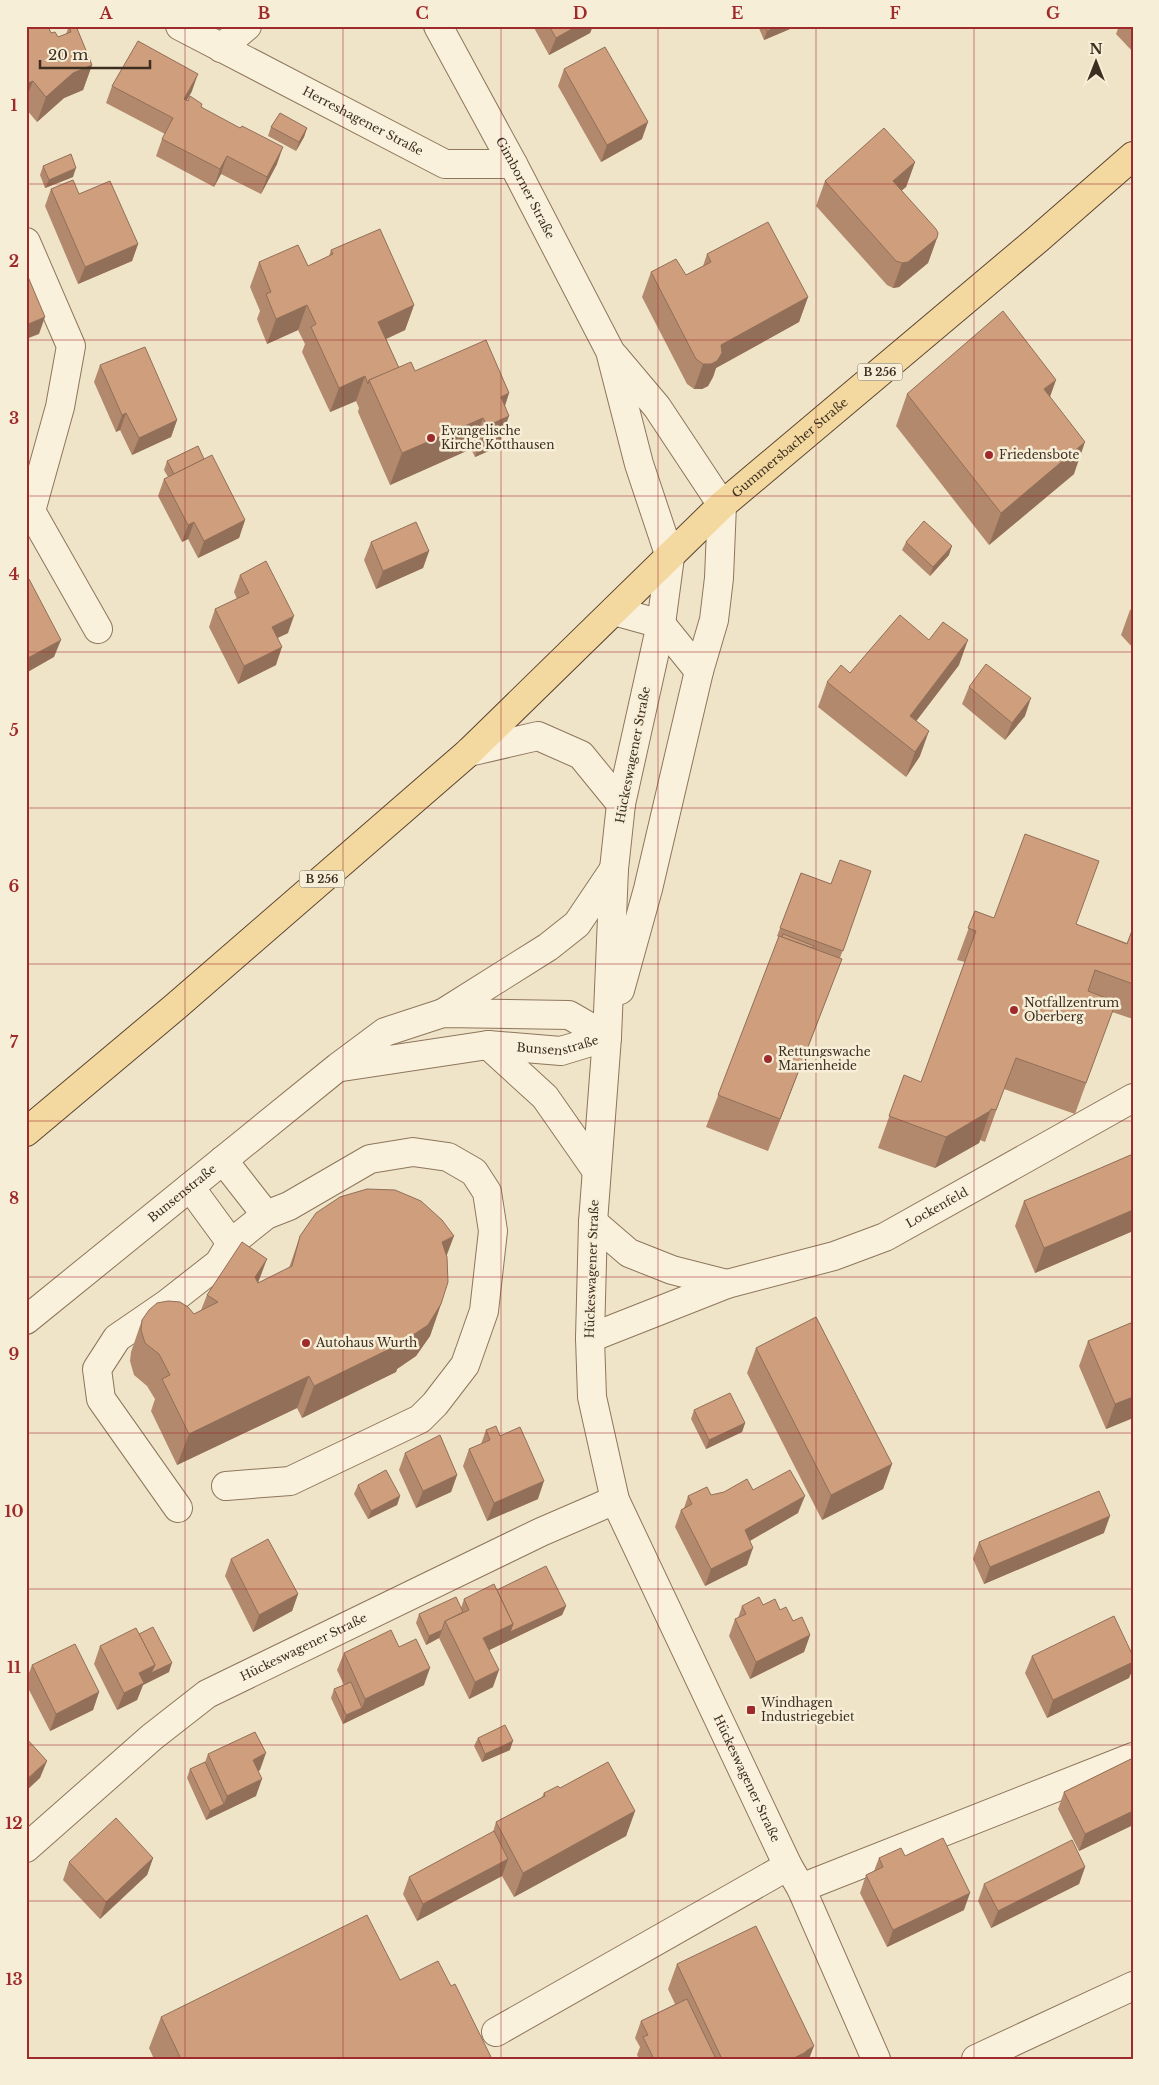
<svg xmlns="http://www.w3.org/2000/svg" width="1159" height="2085" viewBox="0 0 1159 2085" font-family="'Libre Baskerville',serif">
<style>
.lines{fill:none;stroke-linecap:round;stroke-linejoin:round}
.minor-casing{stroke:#8d765c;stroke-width:30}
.major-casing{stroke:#5b4430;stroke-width:30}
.minor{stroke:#faf1dc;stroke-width:28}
.major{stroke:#f3d9a0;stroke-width:28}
.wall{fill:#b2896c}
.shaded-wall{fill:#916f58}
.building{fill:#cf9f7d;stroke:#916f58}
.grid{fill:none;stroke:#9e2a2b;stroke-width:1;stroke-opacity:0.55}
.poi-dot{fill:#9e2a2b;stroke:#f7eed8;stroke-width:2}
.labels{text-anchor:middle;stroke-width:5;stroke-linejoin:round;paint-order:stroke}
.shield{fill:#f7eed8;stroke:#756857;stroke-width:1}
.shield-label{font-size:11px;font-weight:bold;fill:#3d2e20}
.street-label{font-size:12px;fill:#3d2e20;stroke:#f7eed8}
.poi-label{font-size:12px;fill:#3d2e20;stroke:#f7eed8;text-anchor:start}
.neatline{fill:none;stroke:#9e2a2b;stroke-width:2}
.grid-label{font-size:16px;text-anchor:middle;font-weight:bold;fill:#9e2a2b}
</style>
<rect width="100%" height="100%" fill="#f0e4c8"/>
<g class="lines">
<defs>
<g id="minor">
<path id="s1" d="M180,26L445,164H513"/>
<path id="s2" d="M438,26L513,164L610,351L639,464L670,557L661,624L621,804L614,869L607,1037L593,1222L590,1338L592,1397L615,1500L788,1866L801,1888L876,2059"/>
<path d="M221,48L247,26"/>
<path d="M26,242L71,346L60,407L31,511L98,629"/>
<path d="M614,356L657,407L722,505L719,578L714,620L699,671L648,889L620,990"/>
<path d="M614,611L661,624L699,671"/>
<path d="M469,752L538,736L581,755L621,804"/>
<path d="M443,1013L548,947L577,924L614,869"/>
<path d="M488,1045L545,1097L596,1170"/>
<path id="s3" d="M342,1067L488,1045L561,1051L607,1037"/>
<path d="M223,1160L266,1215"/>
<path d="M190,1187L231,1243"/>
<path d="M593,1222L629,1253L672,1270L727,1284"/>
<path id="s4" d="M26,1320L338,1067L385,1032L443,1013L569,1015L607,1037"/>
<path id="s5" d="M590,1338L727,1284L834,1256L885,1237L1133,1098"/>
<path d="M178,1508L101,1399L97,1369L117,1338L168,1303L219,1263L231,1243L266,1215L289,1206L370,1159L413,1152L448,1157L474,1172L487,1192L493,1231L484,1311L465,1365L435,1404L420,1419L290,1481L226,1486"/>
<path id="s6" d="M26,1848L152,1737L207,1694L541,1532L615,1500"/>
<path d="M801,1888L1133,1757"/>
<path d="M496,2032L788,1866"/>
<path d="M976,2059L1133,1986"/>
</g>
<g id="major">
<path id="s7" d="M26,1132L175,1007L469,752L722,505L1038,239L1133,156"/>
</g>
</defs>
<use href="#minor" class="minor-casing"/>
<use href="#major" class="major-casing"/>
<use href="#minor" class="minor"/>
<use href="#major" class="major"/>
</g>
<g class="wall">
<path d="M26,26L51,33L58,37L66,34L69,26L92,65L83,90L64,98L37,122L26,109Z"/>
<path d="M533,26H593L590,33L549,55Z"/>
<path d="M758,26H797L764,40Z"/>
<path d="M1119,26H1133V52L1116,34Z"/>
<path d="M564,69L642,139L601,162L558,86Z"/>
<path d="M112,86L192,91L187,100L201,108L277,164L261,194L221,174L214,187L156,156L162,139L165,134L106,103Z"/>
<path d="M271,127L307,128L304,137L296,151L268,136Z"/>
<path d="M915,162L906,187L901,190L937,238L928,263L899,287L893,288L887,285L816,206L825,181Z"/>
<path d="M43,166L73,177L45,188L40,175Z"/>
<path d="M51,189L79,194L138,244L132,261L78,284L45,206Z"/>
<path d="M331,250L414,305L405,330L386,339L399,368L509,393L505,406L498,447L475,457L471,449L390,485L358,412L359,408L356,401L330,412L302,352L305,344L298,330L267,344L257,319L260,311L250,287L259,262L308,266L329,256Z"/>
<path d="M707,254L808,297L799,322L716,368L713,377L708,386L702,389H694L687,384L642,297L651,272L686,275L703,266Z"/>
<path d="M100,365L177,420L171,437L132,455L120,430L116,432L94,382Z"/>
<path d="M907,394L1050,397L1074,474L989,545L896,426Z"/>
<path d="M204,459L245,520L239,538L198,558L188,539L182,542L158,496L164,479L168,477L164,470L167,461Z"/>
<path d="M371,542L429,551L423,568L376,589L364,560Z"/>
<path d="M906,542L949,555L930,576L902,550Z"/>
<path d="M240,575L288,633L277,638L276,665L238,684L209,627L215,609L237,599L234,592Z"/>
<path d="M1133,608V648L1121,635L1130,610Z"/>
<path d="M929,640L959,665L916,721L920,756L906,777L818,707L827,682Z"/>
<path d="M969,687L1025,716L1005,740L962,704Z"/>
<path d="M871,871L840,958L830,990L768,1151L706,1127L779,937L777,936L801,873L831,884Z"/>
<path d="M975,911L994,918L1076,924L1127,943L1133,928V1019L1112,1012L1075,1114L1004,1089L985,1142L980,1140L979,1143L935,1168L878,1148L904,1075L921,1082L965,962L957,960Z"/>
<path d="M1133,1154V1231L1035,1273L1015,1226L1024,1201Z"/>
<path d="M300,1236L446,1256L441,1304L430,1336L416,1356L397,1369L396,1372L302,1418L297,1408L177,1465L151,1411L155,1399L147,1386L134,1375L130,1361L131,1352L142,1320L194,1314L201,1310L207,1295L258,1283L289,1268Z"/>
<path d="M1133,1322V1418L1106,1429L1079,1366L1088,1341Z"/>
<path d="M756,1348L892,1464L883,1489L822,1520L747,1373Z"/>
<path d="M694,1410L745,1423L742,1432L706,1449L691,1419Z"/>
<path d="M486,1430L500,1436L538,1499L487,1521L463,1466L469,1449L481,1444Z"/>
<path d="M405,1453L457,1475L451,1492L416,1508L399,1470Z"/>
<path d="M358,1485L400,1496L397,1505L368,1519L354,1494Z"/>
<path d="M711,1495L798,1513L750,1541L747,1565L705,1586L675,1527L681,1510L684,1508L688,1496Z"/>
<path d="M1104,1533L984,1584L973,1559L979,1542Z"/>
<path d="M231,1559L298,1594L292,1611L253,1632L225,1576Z"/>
<path d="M497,1590L566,1606L562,1615L489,1650L493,1687L469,1699L439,1638L426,1645L416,1623L419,1614L461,1608L464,1599Z"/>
<path d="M763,1605L780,1610L810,1635L804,1652L750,1679L729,1636L735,1619L738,1618L742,1606Z"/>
<path d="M139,1634L169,1672L143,1685L137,1700L117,1710L94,1664L100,1646Z"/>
<path d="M399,1647L424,1685L343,1724L331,1698L334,1689L344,1685L337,1670L344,1653Z"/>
<path d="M1032,1656H1133V1668L1129,1678L1047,1718L1025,1673Z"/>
<path d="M32,1665L99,1692L93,1710L50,1731L26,1684V1681Z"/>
<path d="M478,1738L510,1750L482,1762L474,1746Z"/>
<path d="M208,1754L260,1770L258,1771L256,1796L206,1820L187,1778L190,1769L205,1762Z"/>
<path d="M1133,1758V1825L1079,1851L1058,1809L1064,1792Z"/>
<path d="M560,1788L635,1811L626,1836L514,1897L502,1876L417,1921L403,1894L409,1877L493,1832L496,1822L542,1797L544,1793Z"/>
<path d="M153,1858L147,1875L100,1919L63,1880L69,1862Z"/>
<path d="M879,1858L964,1910L887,1947L860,1893L866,1875L874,1871Z"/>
<path d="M1085,1867L1079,1884L991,1928L978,1901L984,1884Z"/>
<path d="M677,1964L809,2059H639L637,2055L640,2047L635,2038L641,2021L675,2004L668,1989Z"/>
<path d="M400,1980L451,1986L492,2059H154L149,2048L161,2017Z"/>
</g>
<g class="shaded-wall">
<path d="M577,26H593L590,33L549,55L556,38Z"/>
<path d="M779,26H797L764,40L767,31Z"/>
<path d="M92,65L83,90L64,98L37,122L46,97L73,73Z"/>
<path d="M198,74L192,91L178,116L184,99Z"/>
<path d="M33,81L26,99V84Z"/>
<path d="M648,122L642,139L601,162L607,145Z"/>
<path d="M307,128L304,137L296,151L299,142Z"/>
<path d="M283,147L277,164L261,194L267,177Z"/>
<path d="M227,156L221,174L214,187L220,169Z"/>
<path d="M915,162L906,187L884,206L893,181Z"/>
<path d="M76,168L73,177L45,188L49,180Z"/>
<path d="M937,238L928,263L899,287L893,288L902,263Z"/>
<path d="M138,244L132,261L78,284L85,267Z"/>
<path d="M808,297L799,322L716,368L713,377L708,386L702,389H694L703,364L721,345Z"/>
<path d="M307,305L298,330L267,344L276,319Z"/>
<path d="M414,305L405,330L369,347L378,322Z"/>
<path d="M45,317L39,334L26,339V325Z"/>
<path d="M365,376L356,401L330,412L339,388Z"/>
<path d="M1056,380L1045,411L1044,389Z"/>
<path d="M509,393L500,420L509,416L498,447L475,457L487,426L501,397Z"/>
<path d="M126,413L120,430L116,432L122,415Z"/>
<path d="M483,418L471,449L390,485L402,453Z"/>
<path d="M177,420L171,437L132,455L139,438Z"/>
<path d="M1085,442L1074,474L989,545L1001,513Z"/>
<path d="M245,520L239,538L198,558L204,541Z"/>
<path d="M194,522L188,539L182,542L188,525Z"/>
<path d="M952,546L949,555L930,576L933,567Z"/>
<path d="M429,551L423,568L376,589L383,571Z"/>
<path d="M294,616L288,633L265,644L272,627Z"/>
<path d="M61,640L54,657L26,673V659Z"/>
<path d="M968,640L959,665L901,741L910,716Z"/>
<path d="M282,647L276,665L238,684L244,666Z"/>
<path d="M1031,698L1025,716L1005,740L1012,723Z"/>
<path d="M929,731L920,756L906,777L915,752Z"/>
<path d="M842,959L830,990L768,1151L780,1119Z"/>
<path d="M991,1109L979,1143L935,1168L946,1137Z"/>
<path d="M1133,1210V1231L1035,1273L1044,1248Z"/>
<path d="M454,1236L442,1268V1242Z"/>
<path d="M267,1259L255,1291V1277Z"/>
<path d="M441,1304L430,1336L416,1356L397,1369L396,1372L302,1418L314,1386L407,1339Z"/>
<path d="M309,1376L297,1408L177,1465L189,1434Z"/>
<path d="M1133,1397V1418L1106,1429L1115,1404Z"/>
<path d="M745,1423L742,1432L706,1449L709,1440Z"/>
<path d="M892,1464L883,1489L822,1520L831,1495Z"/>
<path d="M457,1475L451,1492L416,1508L423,1491Z"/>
<path d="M544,1481L538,1499L487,1521L494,1503Z"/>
<path d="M400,1496L397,1505L368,1519L371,1511Z"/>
<path d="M805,1496L798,1513L739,1547L745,1530Z"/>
<path d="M1110,1516L1104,1533L984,1584L990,1567Z"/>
<path d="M753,1548L747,1565L705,1586L711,1569Z"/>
<path d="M298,1594L292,1611L253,1632L259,1615Z"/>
<path d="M566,1606L562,1615L477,1656L483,1638L513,1624Z"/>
<path d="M442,1630L439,1638L426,1645L429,1636Z"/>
<path d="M810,1635L804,1652L750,1679L756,1662Z"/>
<path d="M1133,1662V1668L1129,1678L1047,1718L1053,1700Z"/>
<path d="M172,1663L169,1672L143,1685L137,1700L117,1710L124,1693L139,1673L155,1665Z"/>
<path d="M430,1668L424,1685L343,1724L346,1715L362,1708L365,1699Z"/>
<path d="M499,1670L493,1687L469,1699L475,1682Z"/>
<path d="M99,1692L93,1710L50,1731L56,1714Z"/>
<path d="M513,1741L510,1750L482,1762L485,1754Z"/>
<path d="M266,1753L260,1770L247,1777L253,1760Z"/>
<path d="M47,1761L40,1778L26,1791V1780Z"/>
<path d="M262,1779L256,1796L206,1820L210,1811L224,1804L227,1796Z"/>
<path d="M635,1811L626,1836L514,1897L523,1873Z"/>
<path d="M1133,1811V1825L1079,1851L1085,1834Z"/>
<path d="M153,1858L147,1875L100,1919L106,1902Z"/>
<path d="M508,1859L502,1876L417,1921L423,1904Z"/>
<path d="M1085,1867L1079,1884L991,1928L998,1911Z"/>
<path d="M970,1893L964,1910L887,1947L893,1930Z"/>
<path d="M814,2046L809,2059H792L806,2051Z"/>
</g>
<g class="building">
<path d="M26,26H48L51,33L55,32L58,37L71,32L69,26H76L92,65L73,73L46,97L33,81L26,84Z"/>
<path d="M549,26H577L556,38Z"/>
<path d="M765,26H779L767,31Z"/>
<path d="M138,41L198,74L184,99L188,101L190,96L202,104L201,107L240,128L242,126L283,147L267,177L227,156L220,169L162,139L173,118L112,86Z"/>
<path d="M605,47L648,122L607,145L564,69Z"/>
<path d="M280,113L307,128L299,142L271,127Z"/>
<path d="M884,128L915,162L893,181L936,229L938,233L937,238L908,262L902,263L896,261L825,181Z"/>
<path d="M71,154L76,168L49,180L43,166Z"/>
<path d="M73,180L79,194L110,181L138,244L85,267L51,189Z"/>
<path d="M768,222L808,297L721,345L722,353L717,361L711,364H703L696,359L651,272L676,259L686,275L711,262L707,254Z"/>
<path d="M380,229L414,305L378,322L399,368L369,380L368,384L365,376L339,388L311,327L316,324L307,305L276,319L266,294L271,292L259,262L298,245L308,266L333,254L331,250Z"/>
<path d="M26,272L45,317L26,325Z"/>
<path d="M1003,311L1056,380L1044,389L1085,442L1001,513L907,394Z"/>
<path d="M486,340L509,393L501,397L509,416L487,426L483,418L402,453L369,380L411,362L415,371Z"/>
<path d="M145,347L177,420L139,438L126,413L122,415L100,365Z"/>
<path d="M198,446L204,459L174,474L167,461Z"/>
<path d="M212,455L245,520L204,541L194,522L188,525L164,479Z"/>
<path d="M924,521L952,546L933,567L906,542Z"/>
<path d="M416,522L429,551L383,571L371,542Z"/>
<path d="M266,561L294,616L272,627L282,647L244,666L215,609L249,593L240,575Z"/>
<path d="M29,579L61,640L26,659V580Z"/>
<path d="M900,615L929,640L943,622L968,640L910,716L929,731L915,752L827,682L841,665L850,673Z"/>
<path d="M986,664L1031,698L1012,723L969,687Z"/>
<path d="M1025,834L1099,861L1076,924L1127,944L1133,928V984L1095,970L1088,991L1116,1002L1086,1083L1016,1058L996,1110L991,1109L990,1111L946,1137L889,1116L904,1075L921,1082L976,931L968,928L975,911L994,918Z"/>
<path d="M840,860L871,871L843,951L780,928L801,873L831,884Z"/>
<path d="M783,934L814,946L813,948L782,937Z"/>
<path d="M779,936L842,959L780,1119L718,1095Z"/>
<path d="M1133,1154V1210L1044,1248L1024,1201Z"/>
<path d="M367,1189L395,1190L421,1201L442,1220L454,1236L442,1242L447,1257L448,1282L441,1304L428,1325L407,1339L408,1340L314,1386L309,1376L189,1434L162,1379L170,1375L159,1354L145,1343L141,1330L142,1320L149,1310L157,1303L168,1301L180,1302L188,1307L194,1314L218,1302L207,1295L242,1242L267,1259L255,1277L258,1283L292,1266L300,1236L316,1213L340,1197Z"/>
<path d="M816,1317L892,1464L831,1495L756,1348Z"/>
<path d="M1133,1322V1397L1115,1404L1088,1341Z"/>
<path d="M730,1393L745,1423L709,1440L694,1410Z"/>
<path d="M496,1426L500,1436L520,1427L544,1481L494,1503L469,1449L490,1440L486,1430Z"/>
<path d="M440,1435L457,1475L423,1491L405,1453Z"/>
<path d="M386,1470L400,1496L371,1511L358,1485Z"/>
<path d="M790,1470L805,1496L745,1530L753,1548L711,1569L681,1510L692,1504L688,1496L707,1487L711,1495L724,1492L747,1479L753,1490Z"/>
<path d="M1099,1491L1110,1516L990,1567L979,1542Z"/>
<path d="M268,1539L298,1594L259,1615L231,1559Z"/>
<path d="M546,1566L566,1606L510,1632L513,1624L497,1590Z"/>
<path d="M494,1584L513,1624L483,1638L499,1670L475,1682L445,1621L469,1610L464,1599Z"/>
<path d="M456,1597L463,1612L445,1621L442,1630L429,1636L419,1614Z"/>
<path d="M759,1597L763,1605L775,1599L780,1610L786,1607L793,1621L802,1617L810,1635L756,1662L735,1619L746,1614L742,1606Z"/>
<path d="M1114,1616L1133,1656V1662L1053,1700L1032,1656Z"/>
<path d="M153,1627L172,1663L151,1673L155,1665L139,1634Z"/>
<path d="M136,1628L155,1665L139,1673L144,1683L124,1693L100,1646Z"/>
<path d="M391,1630L399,1647L416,1639L430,1668L365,1699L344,1653Z"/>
<path d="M75,1644L99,1692L56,1714L32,1665Z"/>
<path d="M351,1682L362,1708L346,1715L334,1689Z"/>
<path d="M505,1725L513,1741L485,1754L478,1738Z"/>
<path d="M255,1732L266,1753L253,1760L262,1779L227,1796L208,1754Z"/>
<path d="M26,1738L47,1761L26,1780Z"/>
<path d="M1133,1758V1811L1085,1834L1064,1792Z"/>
<path d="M205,1762L224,1804L210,1811L190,1769Z"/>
<path d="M608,1762L635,1811L523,1873L496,1822L545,1796L544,1793L558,1786L560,1788Z"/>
<path d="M116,1818L153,1858L106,1902L69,1862Z"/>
<path d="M494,1831L508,1859L423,1904L409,1877Z"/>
<path d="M943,1838L970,1893L893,1930L866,1875L883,1867L879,1858L901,1848L905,1856Z"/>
<path d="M1072,1840L1085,1867L998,1911L984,1884Z"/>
<path d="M367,1915L400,1980L438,1961L451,1986L455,1984L492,2059H181L161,2017Z"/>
<path d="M756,1926L814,2046L806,2051V2052L792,2059H722L677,1964Z"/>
<path d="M687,1999L716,2059H654L643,2037L648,2035L641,2021Z"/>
</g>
<path class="grid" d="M185,26V2059M343,26V2059M501,26V2059M658,26V2059M816,26V2059M974,26V2059M26,184H1133M26,340H1133M26,496H1133M26,652H1133M26,808H1133M26,964H1133M26,1121H1133M26,1277H1133M26,1433H1133M26,1589H1133M26,1745H1133M26,1901H1133"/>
<g class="poi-dot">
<circle cx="431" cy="438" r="5"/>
<circle cx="989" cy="455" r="5"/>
<circle cx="1014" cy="1010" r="5"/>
<circle cx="768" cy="1059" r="5"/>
<circle cx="306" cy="1343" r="5"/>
<rect x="746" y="1705" width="10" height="10" rx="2.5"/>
</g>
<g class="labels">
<g class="shield">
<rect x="857.5" y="363.5" width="45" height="17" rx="4"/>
<rect x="299.5" y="870.5" width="45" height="17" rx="4"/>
</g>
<g class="shield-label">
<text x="880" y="376">B 256</text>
<text x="322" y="883">B 256</text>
</g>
<g class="street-label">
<text dy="4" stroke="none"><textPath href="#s1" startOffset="206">Herreshagener Straße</textPath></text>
<text dy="4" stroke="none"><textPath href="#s2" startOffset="184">Gimborner Straße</textPath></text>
<text dy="4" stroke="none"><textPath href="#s7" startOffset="1026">Gummersbacher Straße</textPath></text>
<text transform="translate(633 755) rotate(-79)" y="4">Hückeswagener Straße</text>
<text dy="4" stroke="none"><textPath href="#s3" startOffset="218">Bunsenstraße</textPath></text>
<text dy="4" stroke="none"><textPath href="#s4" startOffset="201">Bunsenstraße</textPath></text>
<text dy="4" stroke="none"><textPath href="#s5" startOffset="372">Lockenfeld</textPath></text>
<text transform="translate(592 1269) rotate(-88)" y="4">Hückeswagener Straße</text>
<text dy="4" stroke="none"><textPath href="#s6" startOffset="345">Hückeswagener Straße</textPath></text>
<text dy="4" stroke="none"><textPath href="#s2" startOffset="1842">Hückeswagener Straße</textPath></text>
</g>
<g class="poi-label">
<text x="441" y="435">Evangelische<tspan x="441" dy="14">Kirche Kotthausen</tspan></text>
<text x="999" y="459">Friedensbote</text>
<text x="1024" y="1007">Notfallzentrum<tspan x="1024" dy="14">Oberberg</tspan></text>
<text x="778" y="1056">Rettungswache<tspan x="778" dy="14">Marienheide</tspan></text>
<text x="316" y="1347">Autohaus Wurth</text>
<text x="761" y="1707">Windhagen<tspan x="761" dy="14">Industriegebiet</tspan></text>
</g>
</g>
<rect width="1159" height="2085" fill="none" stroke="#f7eed8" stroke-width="55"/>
<g transform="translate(1096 62)" stroke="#f7eed8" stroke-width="4" paint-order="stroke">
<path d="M0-4L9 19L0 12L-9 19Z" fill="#3d2e20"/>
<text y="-8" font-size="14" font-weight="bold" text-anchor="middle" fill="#3d2e20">N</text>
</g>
<path d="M40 60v8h110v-8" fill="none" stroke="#3d2e20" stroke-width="2.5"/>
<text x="48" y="60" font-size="15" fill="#3d2e20" stroke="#f7eed8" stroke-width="4" paint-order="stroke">20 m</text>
<rect x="28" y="28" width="1104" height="2030" class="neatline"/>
<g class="grid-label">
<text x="106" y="19">A</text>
<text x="264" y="19">B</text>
<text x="422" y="19">C</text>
<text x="580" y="19">D</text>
<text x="737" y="19">E</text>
<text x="895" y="19">F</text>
<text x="1053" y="19">G</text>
<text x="14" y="111">1</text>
<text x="14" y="267">2</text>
<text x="14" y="424">3</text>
<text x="14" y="580">4</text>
<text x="14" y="736">5</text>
<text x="14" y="892">6</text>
<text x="14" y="1048">7</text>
<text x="14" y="1204">8</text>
<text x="14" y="1360">9</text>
<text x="14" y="1517">10</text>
<text x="14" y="1673">11</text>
<text x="14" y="1829">12</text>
<text x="14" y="1985">13</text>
</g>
</svg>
